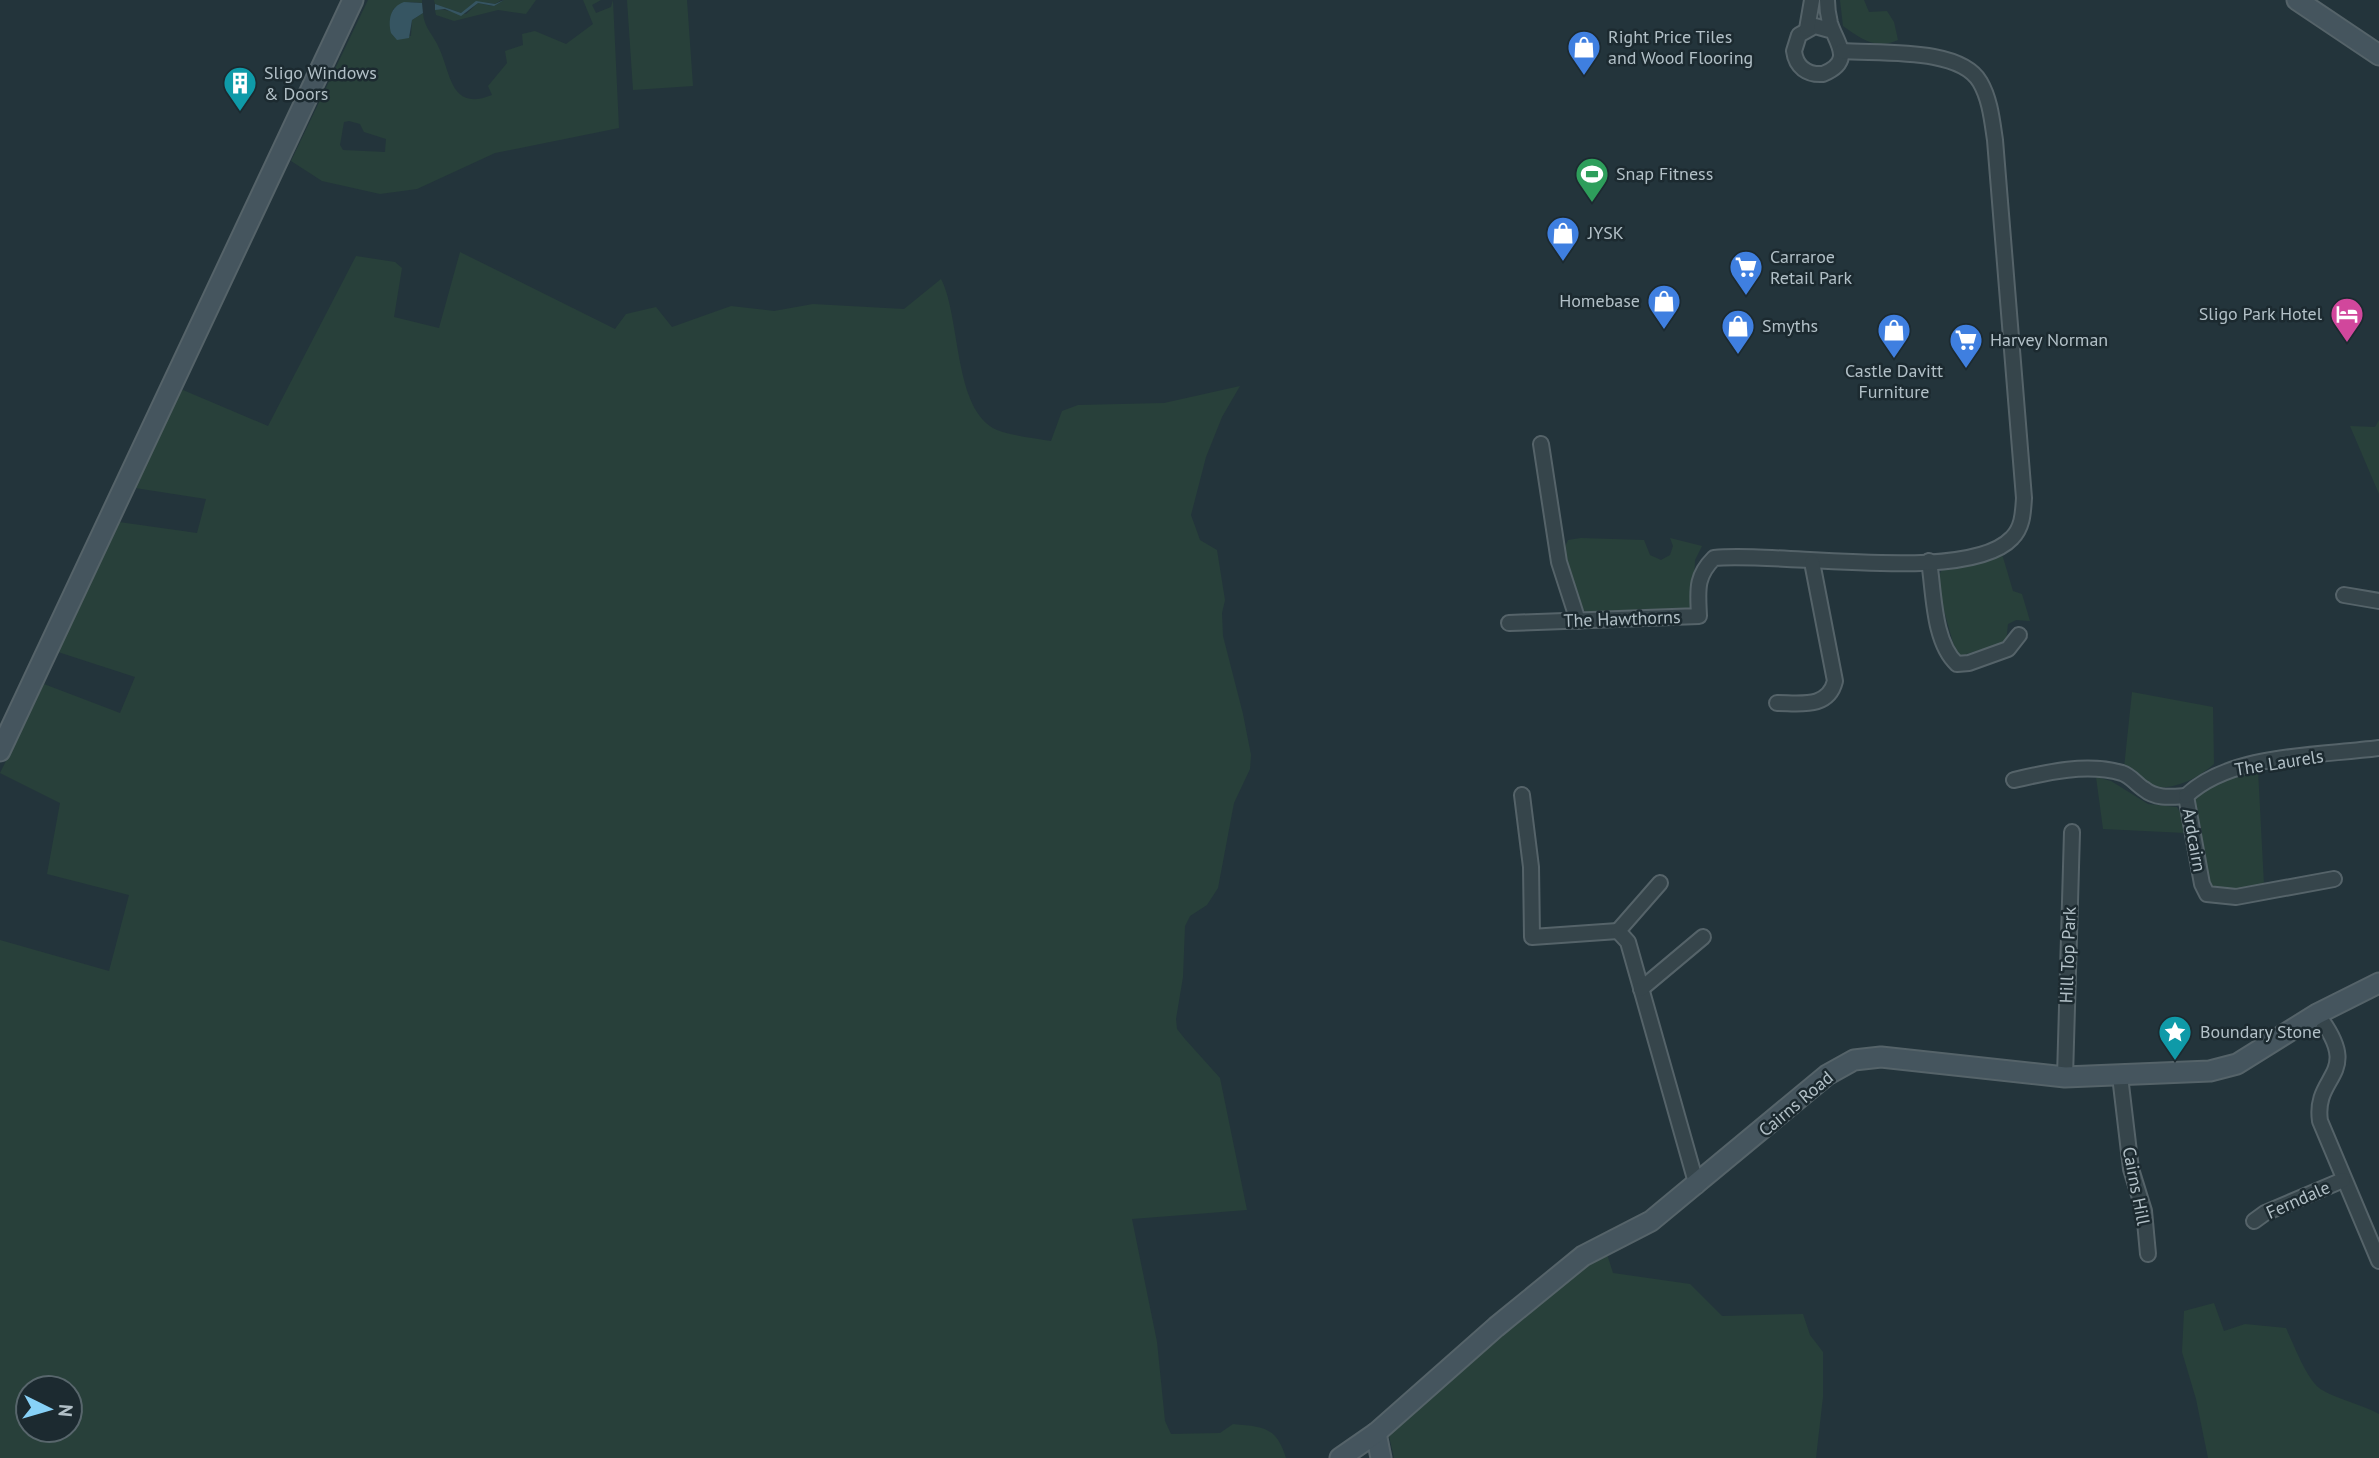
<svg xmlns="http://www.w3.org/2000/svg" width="2379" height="1458" viewBox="0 0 2379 1458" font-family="'PT Sans',sans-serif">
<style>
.green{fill:#28403a;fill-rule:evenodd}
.water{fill:#365562}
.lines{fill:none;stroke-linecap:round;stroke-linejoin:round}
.street-casing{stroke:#556369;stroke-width:18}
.secondary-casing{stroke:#556369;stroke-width:23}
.street{stroke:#36454b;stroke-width:14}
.secondary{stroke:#45555e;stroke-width:19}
.labels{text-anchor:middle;stroke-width:5;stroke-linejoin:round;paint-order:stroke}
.poi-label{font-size:18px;fill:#b2c0c7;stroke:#1c2a30;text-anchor:start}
.street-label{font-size:18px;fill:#b2c0c7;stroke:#1c2a30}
</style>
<rect width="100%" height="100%" fill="#23343b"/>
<g class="green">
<path d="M368,0H422V3L411,2L393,9L391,33L411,36L412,20L423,13C424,28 433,34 439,48C451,73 450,112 492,95L488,86L507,63L505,51L523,45L522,34L535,31L566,44L593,24L583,0H601L592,5L596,13L611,7L613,0L619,128L495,153L417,189L380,194L322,181L291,161ZM349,121L360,124L364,132L386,139L385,152L343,150L340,145L344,122Z"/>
<path d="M434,0H501L495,4C478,0 475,6 461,13L435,4Z"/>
<path d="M504,0H536L526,14L498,10L454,21L436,15L435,10C446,8 455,14 466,14L478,3L492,6Z"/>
<path d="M627,0H687L693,86L633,90Z"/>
<path d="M1840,0H1864L1869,12L1887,11L1894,22L1898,40C1876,50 1861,39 1843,26Z"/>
<path d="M460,252L615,329L626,314L656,307L672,327L731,306L774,311L813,304L904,309L941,279C961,317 953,411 997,430C1013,436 1034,438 1051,441L1062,411L1078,405L1164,403L1240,386L1222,417L1206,457L1191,515L1200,540L1217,550L1225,600L1222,613L1223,636L1243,714L1251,755L1250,769L1234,803L1218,888L1207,905L1190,916L1185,926L1183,977L1176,1019L1177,1029L1185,1039L1220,1078L1247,1210L1132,1219L1157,1342L1165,1421L1171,1434L1220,1433L1233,1424C1263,1427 1276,1426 1286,1458H0V940L109,971L129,895L47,874L60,803L0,773L44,684L120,713L135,677L58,652L119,522L197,533L206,499L135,488L175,396L183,390L268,426L356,256L395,262L402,268L394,317L439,328ZM28,1388H70V1430H28Z"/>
<path d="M2379,420V494L2350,426L2375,427Z"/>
<path d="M1581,538L1644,540L1650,555L1661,560L1670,555L1673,546L1670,538L1702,546L1695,560L1693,605L1689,610L1589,615L1582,608L1562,554L1568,540Z"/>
<path d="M2002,554L2013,591L2022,594L2030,621L2016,620L2008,624L2006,642L1957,657L1936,582L1943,567Z"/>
<path d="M2132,692L2213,707L2214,764C2197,779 2170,793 2147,785C2139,783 2131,773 2124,768Z"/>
<path d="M2258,770L2264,885L2233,891L2213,890L2206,877L2201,828L2194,799L2223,775Z"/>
<path d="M2096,777L2111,781L2148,804L2177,807L2183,818L2185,833L2103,829Z"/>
<path d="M1606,1251L1613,1273L1690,1284L1722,1316L1803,1314L1810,1335L1823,1352V1397L1816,1458H1394L1389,1436L1410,1413L1552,1289Z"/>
<path d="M2214,1303L2224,1331L2245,1324L2286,1328C2294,1345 2307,1381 2322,1390C2339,1400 2361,1404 2379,1414V1458H2208L2196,1399L2182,1352L2184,1311Z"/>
</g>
<g class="water">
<path d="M504,0L494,6L478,3L461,16L445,9L435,10V4L461,13L476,1L495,4Z"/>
<path d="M404,2L422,3L423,13L412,20L409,38L397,40L391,33C388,20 390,7 404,2Z"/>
</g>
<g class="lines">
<defs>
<g id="street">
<path d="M1827,0C1827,8 1828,15 1830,23C1836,43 1855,61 1823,74C1807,75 1796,67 1794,51L1799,35L1815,26L1833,31"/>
<path d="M1807,29L1812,0"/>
<path d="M1541,444L1559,562L1578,621"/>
<path d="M1929,561C1934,592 1933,642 1957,664L1969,663L2008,649L2019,635"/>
<path d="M2344,595L2379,601"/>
<path d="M1509,623L1699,616C1698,591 1695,577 1714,558C1779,551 1968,585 2012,538C2023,527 2023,512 2024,498L1995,140C1992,120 1990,99 1980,82C1960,47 1879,54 1842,51"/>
<path d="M1777,703C1800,703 1828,709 1835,681L1812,562"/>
<path d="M2014,780C2048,772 2087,763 2122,773C2131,776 2136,784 2144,789C2156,799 2171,797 2186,796"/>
<path d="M1522,795L1531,867L1532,937L1618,931"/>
<path d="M2186,796L2202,884L2207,894L2236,897L2334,879"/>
<path d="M2186,796C2231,753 2319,756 2379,748"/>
<path d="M1660,883L1618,931L1628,942L1697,1186"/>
<path d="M1641,989L1703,937"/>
<path d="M2317,1014C2365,1076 2313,1073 2320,1121L2379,1261"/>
<path d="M2120,1076L2131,1169L2144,1211L2148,1254"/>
<path d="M2065,1077L2072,832"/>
<path d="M2254,1221L2265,1213L2343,1180"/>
</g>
<g id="secondary">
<path d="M2297,0L2379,55"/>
<path d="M0,751L353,0"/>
<path d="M1376,1433L1381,1458"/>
<path d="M1340,1458L1376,1433L1496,1327L1583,1256L1651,1221L1827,1075L1854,1060L1881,1057L2065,1077L2210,1071L2237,1064L2317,1014L2379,983"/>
</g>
</defs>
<use href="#street" class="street-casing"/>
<use href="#secondary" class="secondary-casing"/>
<use href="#street" class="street"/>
<use href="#secondary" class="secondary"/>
</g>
<defs>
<symbol id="shop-pin" viewBox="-11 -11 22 30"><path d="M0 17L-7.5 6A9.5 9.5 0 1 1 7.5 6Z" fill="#3f7fe0" stroke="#1c2a30"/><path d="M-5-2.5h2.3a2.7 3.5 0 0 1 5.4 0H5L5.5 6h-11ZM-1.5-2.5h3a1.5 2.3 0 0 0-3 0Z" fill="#fff"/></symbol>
<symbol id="building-pin" viewBox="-11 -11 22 30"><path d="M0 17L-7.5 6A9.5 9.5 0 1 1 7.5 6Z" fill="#0f9aa8" stroke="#1c2a30"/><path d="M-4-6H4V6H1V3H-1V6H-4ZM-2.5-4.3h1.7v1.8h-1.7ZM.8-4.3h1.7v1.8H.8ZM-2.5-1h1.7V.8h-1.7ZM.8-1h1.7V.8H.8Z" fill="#fff"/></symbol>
<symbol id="stadium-pin" viewBox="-11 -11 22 30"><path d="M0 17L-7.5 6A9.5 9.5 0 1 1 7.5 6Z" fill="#2e9e5b" stroke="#1c2a30"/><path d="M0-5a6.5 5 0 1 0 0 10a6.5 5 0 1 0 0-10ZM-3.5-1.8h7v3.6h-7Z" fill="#fff"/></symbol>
<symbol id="supermarket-pin" viewBox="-11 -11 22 30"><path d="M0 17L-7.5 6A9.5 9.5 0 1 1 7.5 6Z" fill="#3f7fe0" stroke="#1c2a30"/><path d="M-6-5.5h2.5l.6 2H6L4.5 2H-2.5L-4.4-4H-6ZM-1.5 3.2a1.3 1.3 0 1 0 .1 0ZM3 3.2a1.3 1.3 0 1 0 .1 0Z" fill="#fff"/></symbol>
<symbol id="hotel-pin" viewBox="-11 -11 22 30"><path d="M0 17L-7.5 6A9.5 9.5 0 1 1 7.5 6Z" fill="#d1479c" stroke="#1c2a30"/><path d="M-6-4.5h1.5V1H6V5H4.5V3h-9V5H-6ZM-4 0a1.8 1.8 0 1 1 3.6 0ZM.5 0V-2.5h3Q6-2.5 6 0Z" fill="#fff"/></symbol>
<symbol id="sight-pin" viewBox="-11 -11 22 30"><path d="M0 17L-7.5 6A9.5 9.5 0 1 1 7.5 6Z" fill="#0f9aa8" stroke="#1c2a30"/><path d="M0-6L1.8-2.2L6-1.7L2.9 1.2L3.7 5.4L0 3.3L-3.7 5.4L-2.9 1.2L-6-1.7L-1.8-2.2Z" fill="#fff"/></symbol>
</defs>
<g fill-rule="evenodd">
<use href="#shop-pin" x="1565" y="28" width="38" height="52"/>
<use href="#building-pin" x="221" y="64" width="38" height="52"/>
<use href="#stadium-pin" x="1573" y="155" width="38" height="52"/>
<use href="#shop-pin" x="1544" y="214" width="38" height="52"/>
<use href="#supermarket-pin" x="1727" y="248" width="38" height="52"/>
<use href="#shop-pin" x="1645" y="282" width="38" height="52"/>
<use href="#hotel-pin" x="2328" y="295" width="38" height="52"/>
<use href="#shop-pin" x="1719" y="307" width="38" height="52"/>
<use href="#shop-pin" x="1875" y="311" width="38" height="52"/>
<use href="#supermarket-pin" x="1947" y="321" width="38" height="52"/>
<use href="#sight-pin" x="2156" y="1013" width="38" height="52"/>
</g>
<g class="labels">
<g class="poi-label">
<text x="1608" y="43">Right Price Tiles<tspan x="1608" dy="21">and Wood Flooring</tspan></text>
<text x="264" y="79">Sligo Windows<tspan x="264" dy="21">&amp; Doors</tspan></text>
<text x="1616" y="180">Snap Fitness</text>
<text x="1588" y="239">JYSK</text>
<text x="1770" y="263">Carraroe<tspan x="1770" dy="21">Retail Park</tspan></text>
<text x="1640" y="307" text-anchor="end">Homebase</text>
<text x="2322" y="320" text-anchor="end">Sligo Park Hotel</text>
<text x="1762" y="332">Smyths</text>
<text x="1990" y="346">Harvey Norman</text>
<text x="1894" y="377" text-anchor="middle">Castle Davitt<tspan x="1894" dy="21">Furniture</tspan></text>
<text x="2200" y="1038">Boundary Stone</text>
</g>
<g class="street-label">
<text transform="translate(1622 619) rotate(-2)" y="6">The Hawthorns</text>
<text transform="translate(2279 763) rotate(-9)" y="6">The Laurels</text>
<text transform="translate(2194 840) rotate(80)" y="6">Ardcairn</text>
<text transform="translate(2068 955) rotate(-88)" y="6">Hill Top Park</text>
<text transform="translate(1796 1104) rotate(-40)" y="6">Cairns Road</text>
<text transform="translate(2136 1186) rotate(79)" y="6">Cairns Hill</text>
<text transform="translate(2298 1200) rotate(-24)" y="6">Ferndale</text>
</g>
</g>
<g transform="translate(49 1409) rotate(95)"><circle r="33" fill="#1c2a30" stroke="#58666c" stroke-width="2"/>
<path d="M0-5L12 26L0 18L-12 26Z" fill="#87d1f7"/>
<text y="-10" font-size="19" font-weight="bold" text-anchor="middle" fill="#b2c0c7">N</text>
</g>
</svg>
